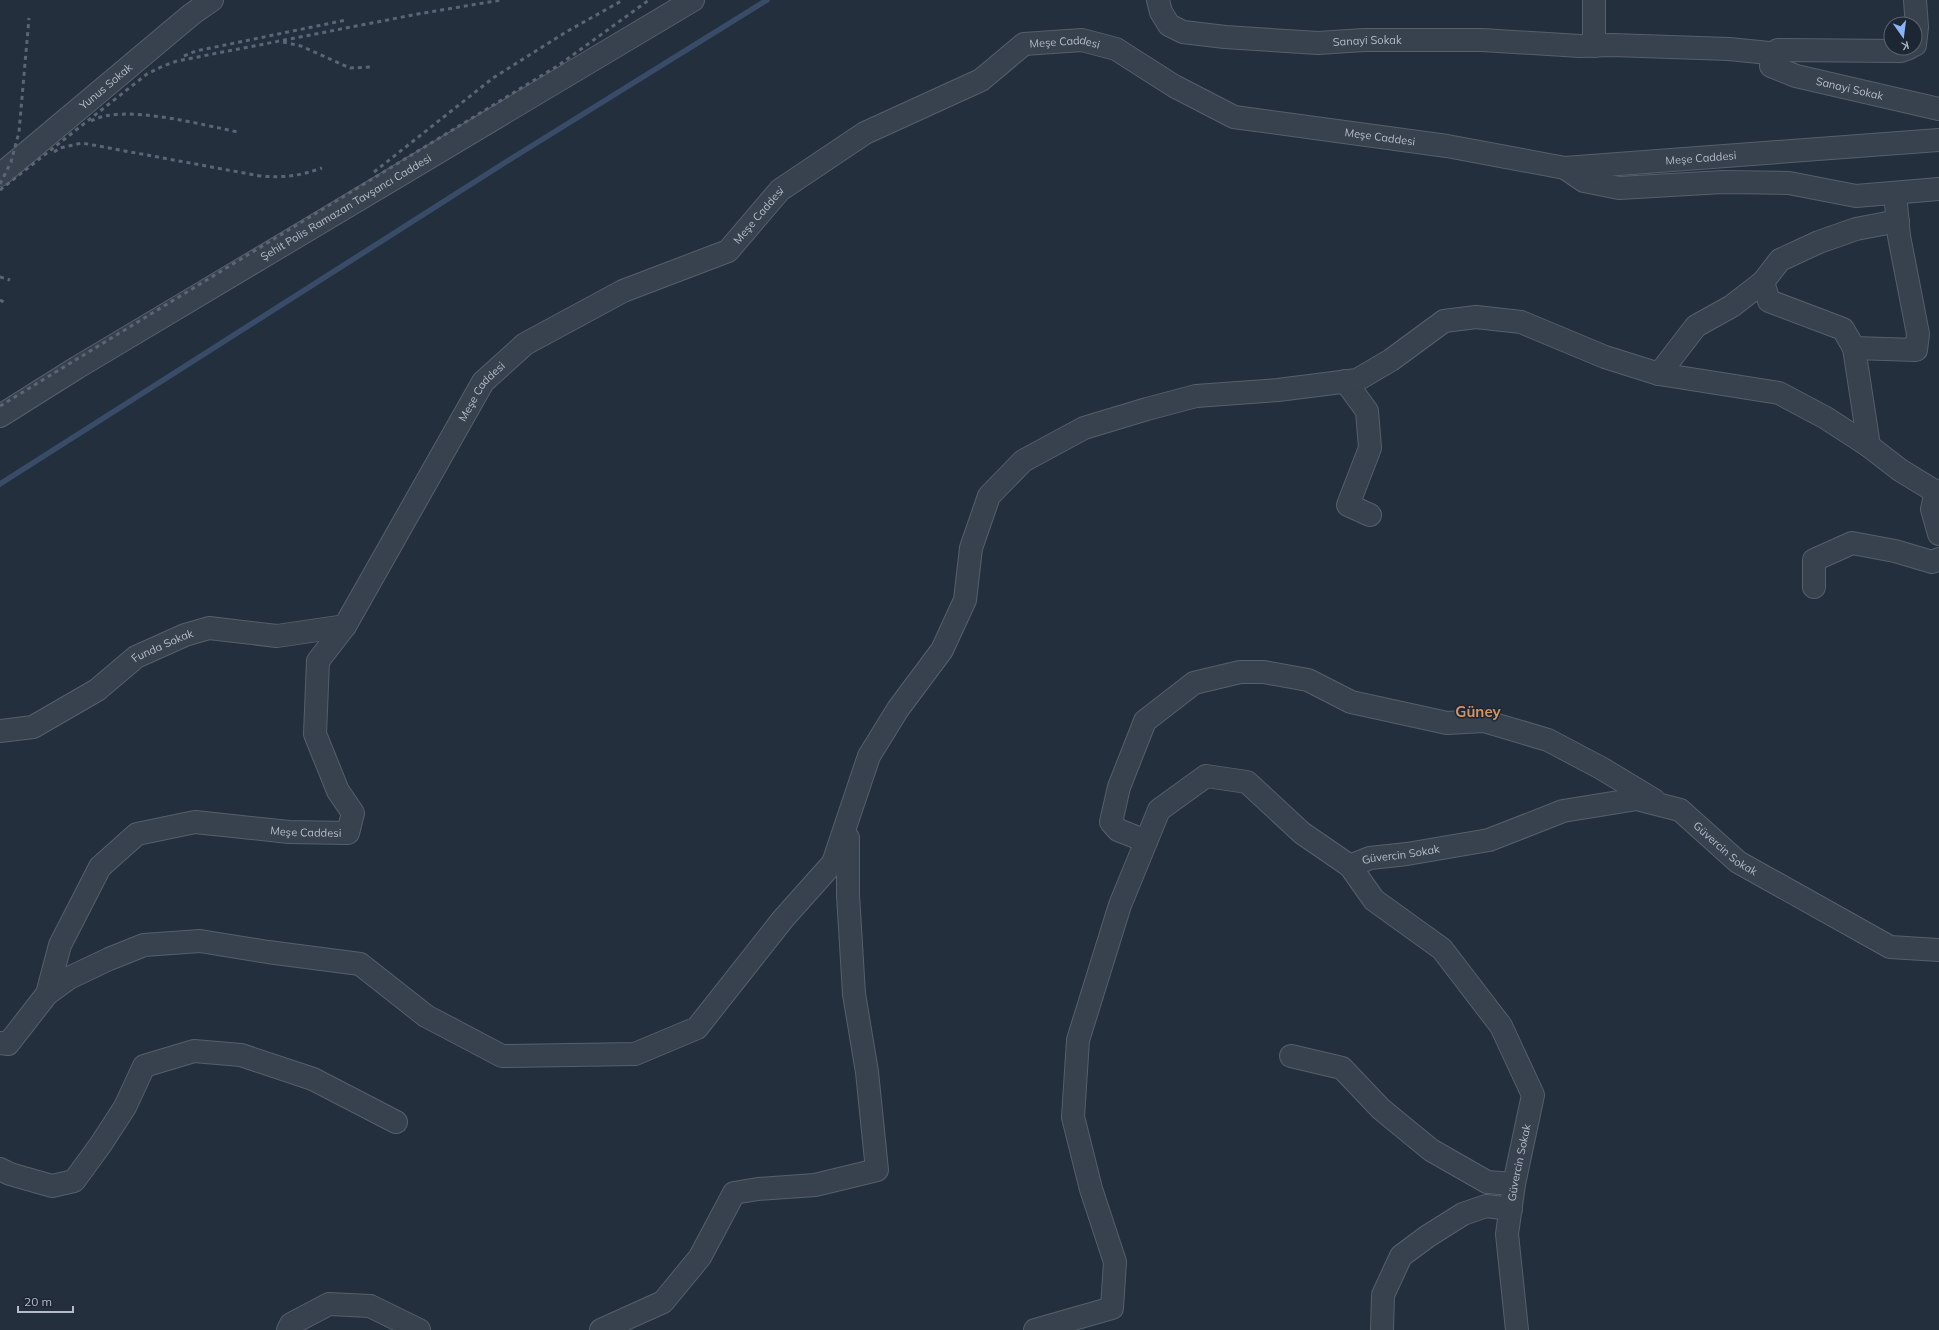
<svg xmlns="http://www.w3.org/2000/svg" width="1939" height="1330" viewBox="0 0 1939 1330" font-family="Mulish,sans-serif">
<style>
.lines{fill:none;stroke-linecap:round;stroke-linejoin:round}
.stream{stroke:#394c67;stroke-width:5.5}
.minor-casing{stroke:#565f6c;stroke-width:24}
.minor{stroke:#38414e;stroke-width:22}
.rail{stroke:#5a6575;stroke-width:3;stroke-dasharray:4 4;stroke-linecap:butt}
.labels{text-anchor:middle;stroke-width:3;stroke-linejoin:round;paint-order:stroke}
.street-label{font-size:11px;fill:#b4bcc9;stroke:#1d2633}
.district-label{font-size:15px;font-weight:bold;fill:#d59563;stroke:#1d2633}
</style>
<rect width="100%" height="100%" fill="#242f3e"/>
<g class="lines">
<path class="stream" d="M0,484L509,160L767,0"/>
<defs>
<g id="minor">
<path id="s1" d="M1158,0L1161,12L1169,25L1183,32L1225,37L1318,43L1364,40H1482L1580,46L1612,45L1729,49L1769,53L1775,57"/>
<path d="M1915,45L1917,27L1915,0"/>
<path d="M1594,46V0"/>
<path id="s2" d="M1909,48L1901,51L1778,50L1771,66L1796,76L1939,109"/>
<path d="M1565,168L1584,181L1619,188L1723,182L1789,183L1856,196L1939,189"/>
<path id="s3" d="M0,175L192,14L212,0"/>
<path d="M1895,193L1899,236L1918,334L1916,350L1854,348L1843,329L1769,301L1763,282L1780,260L1819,242L1856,229L1898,221"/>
<path d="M1854,348L1869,446"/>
<path d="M1659,374L1696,326L1732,306L1763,282"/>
<path d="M1345,381L1367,411L1370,448L1348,505L1370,515"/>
<path id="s4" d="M0,416L78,367L693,0"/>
<path d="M1936,492L1932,509L1939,534"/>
<path d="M1814,587V560L1852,543L1895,551L1932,562L1939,559"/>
<path id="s5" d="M0,731L33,727L97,690L136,657L185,635L209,628L277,636L345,626"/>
<path d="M1146,841L1118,830L1111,822L1119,787L1145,721L1194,683L1240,672H1264L1308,680L1351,702L1447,723L1484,721L1548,740L1601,768L1654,800"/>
<path d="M47,994L69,978L109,959L144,945L200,941L268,952L360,964L426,1016L502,1056L635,1054L697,1028L783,919L833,863L869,756L898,709L942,650L965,600L971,548L989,496L1023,461L1084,428L1147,409L1196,396L1278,390L1357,380L1391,360L1444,321L1476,317L1521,322L1605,357L1659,374L1779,393L1826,418L1869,446L1900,470L1936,492L1939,491"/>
<path id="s6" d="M0,1043L8,1044L47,994L60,945L100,867L137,834L195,822L289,832L348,833L353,813L338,791L315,734L318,661L345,626L483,382L525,344L623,291L728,251L780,190L865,133L981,80L1024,44L1082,40L1116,49L1174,86L1234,117L1447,146L1565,168L1939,140"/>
<path d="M1291,1056L1342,1068L1381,1109L1431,1150L1487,1182L1514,1184"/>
<path d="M0,1169L10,1174L52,1186L74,1181L101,1144L125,1107L144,1066L194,1051L241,1055L313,1079L396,1122"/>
<path d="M288,1330L291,1324L329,1304L370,1306L419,1330"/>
<path d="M601,1330L663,1302L700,1257L734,1193L758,1189L815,1185L877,1170L867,1072L854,994L848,895V838"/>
<path d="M1035,1330L1112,1308L1115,1262L1091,1189L1073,1117L1078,1040L1120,905L1159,810L1206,776L1247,782L1302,833L1350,866"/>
<path d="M1382,1330L1383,1295L1401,1256L1428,1236L1463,1214L1486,1206L1511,1209"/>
<path id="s7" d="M1517,1330L1507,1234L1514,1184L1533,1095L1501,1026L1442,949L1374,900L1350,866L1370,858L1407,854L1489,840L1563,811L1637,799L1680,810L1738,862L1890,947L1939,950"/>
</g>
</defs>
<use href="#minor" class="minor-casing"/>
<use href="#minor" class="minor"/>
<g class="rail">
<path d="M283,42L301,46L350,68L372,67"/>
<path d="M184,56L196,51L346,20"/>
<path d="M91,121C123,103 202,125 238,132"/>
<path d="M54,152L60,148L82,143L260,176C284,178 299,176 322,168"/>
<path d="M374,172L493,78L566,32L623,0"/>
<path d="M0,184L11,162L19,132L29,18"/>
<path d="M0,190L147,74L163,66L177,61L418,14L501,0"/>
<path d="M0,277L10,280"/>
<path d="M0,300L4,302"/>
<path d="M0,406L559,65L649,0"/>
</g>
</g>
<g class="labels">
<g class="street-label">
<text dy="4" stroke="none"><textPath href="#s1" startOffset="228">Sanayi Sokak</textPath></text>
<text dy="4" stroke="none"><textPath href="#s6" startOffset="1666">Meşe Caddesi</textPath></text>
<text dy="4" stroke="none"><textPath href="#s3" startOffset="138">Yunus Sokak</textPath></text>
<text dy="4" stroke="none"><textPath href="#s2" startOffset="231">Sanayi Sokak</textPath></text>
<text dy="4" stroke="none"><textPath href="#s6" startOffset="2002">Meşe Caddesi</textPath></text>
<text dy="4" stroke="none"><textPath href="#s6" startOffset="2326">Meşe Caddesi</textPath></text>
<text dy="4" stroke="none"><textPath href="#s4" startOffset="404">Şehit Polis Ramazan Tavşancı Caddesi</textPath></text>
<text dy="4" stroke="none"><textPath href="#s6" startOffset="1306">Meşe Caddesi</textPath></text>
<text dy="4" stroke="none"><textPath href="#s6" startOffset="970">Meşe Caddesi</textPath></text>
<text dy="4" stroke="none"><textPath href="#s5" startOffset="187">Funda Sokak</textPath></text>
<text dy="4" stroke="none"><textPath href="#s6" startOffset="430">Meşe Caddesi</textPath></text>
<text dy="4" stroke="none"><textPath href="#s7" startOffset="937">Güvercin Sokak</textPath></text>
<text dy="4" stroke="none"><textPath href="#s7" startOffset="589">Güvercin Sokak</textPath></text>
<text dy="4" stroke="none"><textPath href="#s7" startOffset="169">Güvercin Sokak</textPath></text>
</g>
<g class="district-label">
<text x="1478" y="717">Güney</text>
</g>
</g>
<g transform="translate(1903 36) rotate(166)"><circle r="19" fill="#1d2633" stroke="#59626f"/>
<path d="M0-3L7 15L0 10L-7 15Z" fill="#8ab4f8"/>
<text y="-6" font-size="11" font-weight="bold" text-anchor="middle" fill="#b4bcc9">K</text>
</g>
<path d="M18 1306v6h55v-6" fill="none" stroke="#b4bcc9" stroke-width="2"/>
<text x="24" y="1306" font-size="12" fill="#b4bcc9" stroke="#1d2633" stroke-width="3" paint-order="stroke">20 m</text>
</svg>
